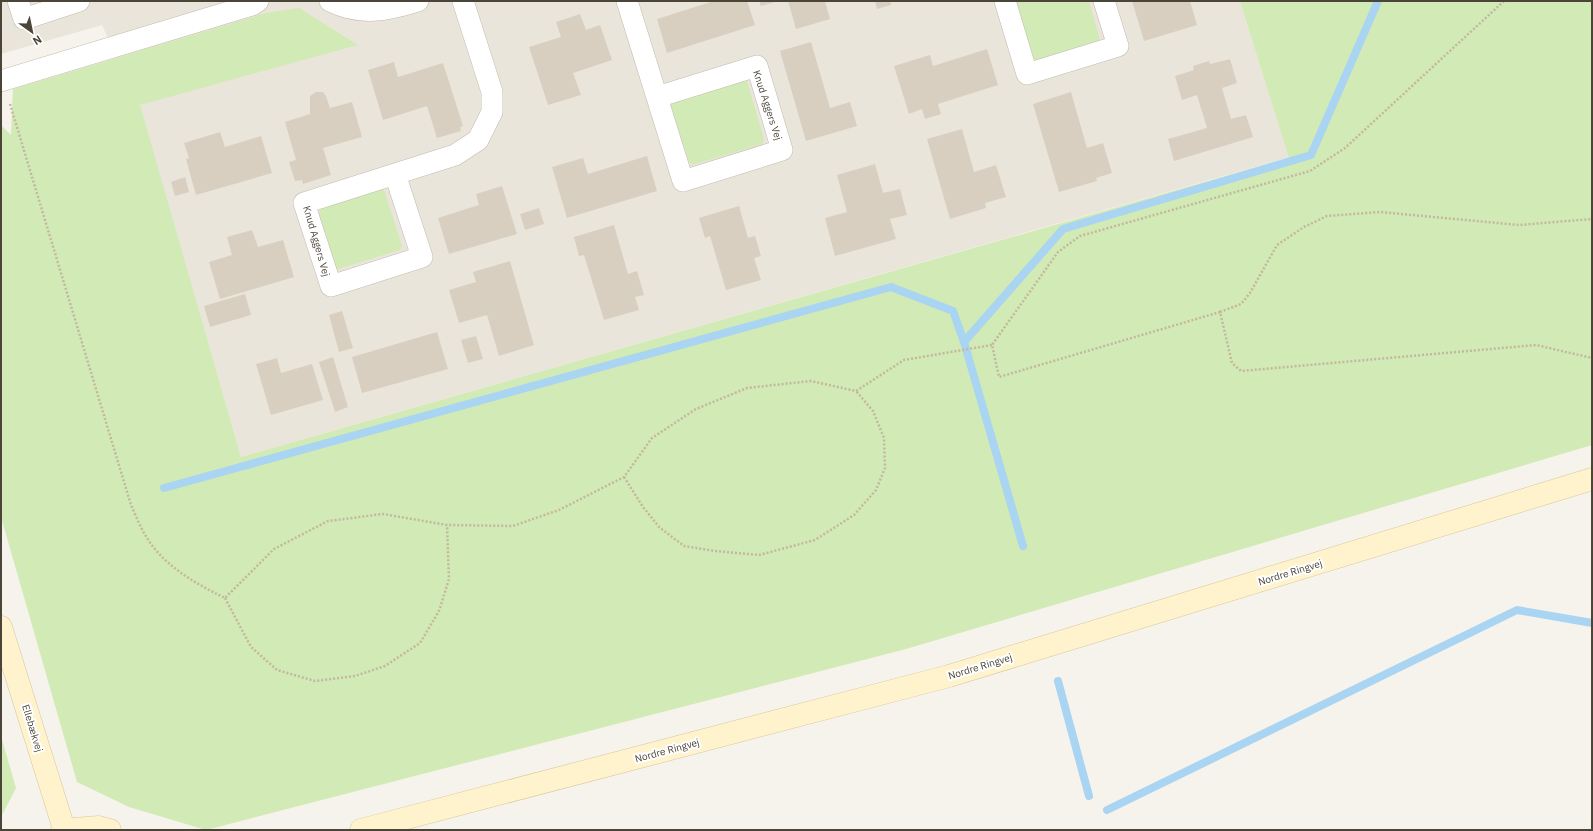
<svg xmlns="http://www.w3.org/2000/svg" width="1593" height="831" viewBox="0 0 1593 831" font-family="'IBM Plex Sans',sans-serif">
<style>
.residential{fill:#eae5da}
.green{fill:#d2eab5}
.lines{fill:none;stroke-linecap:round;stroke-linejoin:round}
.stream{stroke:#a9d4f2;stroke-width:8}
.building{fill:#d8cfc1}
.street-casing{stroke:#c2bbae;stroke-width:22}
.secondary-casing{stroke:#d6c79b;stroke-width:23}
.path{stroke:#c4b79f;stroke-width:2.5;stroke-dasharray:2 2;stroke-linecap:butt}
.street{stroke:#fff;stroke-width:21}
.secondary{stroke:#fff3cd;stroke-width:22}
.labels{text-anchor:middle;stroke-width:4;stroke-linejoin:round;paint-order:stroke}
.street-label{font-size:10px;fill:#4b4439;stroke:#fff}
</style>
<rect width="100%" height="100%" fill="#f6f3ec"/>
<path class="residential" d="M1,1H1240L1290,157L241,457L139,105L102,25L1,54Z"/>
<g class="green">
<path d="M1014,1H1089L1100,40L1095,44L1035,63L1030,60Z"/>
<path d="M1240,1H1592V445L906,649L206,830L129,807L77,782L1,517V125L11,135L13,89L266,13L299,8L358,45L140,105L241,457L1289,158Z"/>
<path d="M742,79L747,81L764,139L762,144L692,165L689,162L670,104Z"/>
<path d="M381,188L384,190L402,246L400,250L338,269H335L319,213L321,208Z"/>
<path d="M1,736L16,788L1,817Z"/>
</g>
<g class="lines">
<g class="stream">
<path d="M964,342L1063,229L1311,155L1378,1"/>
<path d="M164,488L891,287L953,311L964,342L1023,546"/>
<path d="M1058,681L1089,796"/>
<path d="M1107,810L1517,610L1592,623"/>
</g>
</g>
<g class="building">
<path d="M714,1H747L755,25L667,53L657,19Z"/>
<path d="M759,1H778L761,6Z"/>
<path d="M788,1H825L830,19L796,29Z"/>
<path d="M875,1H890L891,5L877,9Z"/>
<path d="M1132,1H1190L1197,25L1144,41Z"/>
<path d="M580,14L586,30L600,25L612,60L573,73L581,95L548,105L529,47L561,37L556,22Z"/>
<path d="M811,42L830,108L850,102L857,126L806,141L780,51Z"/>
<path d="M987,49L998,85L938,104L941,114L925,119L922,109L909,114L894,66L930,55L933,66Z"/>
<path d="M1230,59L1237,83L1222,88L1231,119L1246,115L1253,137L1174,161L1168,139L1207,128L1197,95L1182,100L1175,76L1194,70L1193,66L1209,61L1210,64Z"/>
<path d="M394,62L398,77L443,63L463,126L460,127L461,131L437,138L427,106L383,120L368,70Z"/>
<path d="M316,92H323L326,96L330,108L352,102L362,137L323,148L331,175L303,184L302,180L295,181L289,162L296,160L285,122L310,114V96Z"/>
<path d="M1071,92L1087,148L1103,143L1112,173L1096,178L1097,181L1059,192L1033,104Z"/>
<path d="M962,129L974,172L996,165L1006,197L985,203L986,208L950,219L927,139Z"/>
<path d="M220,132L225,147L261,136L272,173L196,195L186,159L189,158L184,143Z"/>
<path d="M647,156L657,191L567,218L552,167L583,158L588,174Z"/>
<path d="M875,164L883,193L900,189L907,215L890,219L896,239L835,256L825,218L847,212L837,175Z"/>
<path d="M185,177L189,192L175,196L171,182Z"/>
<path d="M502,186L517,234L449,254L438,218L479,205L476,194Z"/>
<path d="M739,206L748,238L755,236L761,256L754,258L761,280L726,290L710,236L705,238L699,218Z"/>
<path d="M539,208L544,224L525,230L520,214Z"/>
<path d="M614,225L628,274L637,271L644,295L635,297L639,310L604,320L584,255L579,256L574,237Z"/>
<path d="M252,230L258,247L283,240L294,277L220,299L209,262L232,255L227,237Z"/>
<path d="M510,261L534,345L499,356L487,315L459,323L449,290L476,282L473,272Z"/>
<path d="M245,294L251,315L210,327L204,306Z"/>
<path d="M342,311L353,348L339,352L329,315Z"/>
<path d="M437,332L448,369L362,393L352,357Z"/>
<path d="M476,336L483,359L468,363L461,340Z"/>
<path d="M333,357L348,407L335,412L319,362Z"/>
<path d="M277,358L281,373L312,364L323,400L271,415L256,364Z"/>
</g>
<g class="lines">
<defs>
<g id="street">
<path d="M18,1L24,19L79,1"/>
<path d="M330,1C361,16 386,11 418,1"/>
<path d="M627,1L683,181L782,150L757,66L657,97"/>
<path d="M1005,1L1027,74L1118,46L1104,1"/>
<path d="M1,81L252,5L258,1"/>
<path d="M395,174L422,257L331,286L304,203L455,155L478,140L492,112V92L463,1"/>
</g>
<g id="secondary">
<path d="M1,627L64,829"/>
<path d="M62,830L99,827L110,830"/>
<path d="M361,830L949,676L1592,479"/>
</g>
</defs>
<use href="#street" class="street-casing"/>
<use href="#secondary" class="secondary-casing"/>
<g class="path">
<path d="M1504,1L1345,148L1310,171L1080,236L1058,252L992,345L999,377L1220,312L1232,363L1241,371L1536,345L1592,358"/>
<path d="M10,104L131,505C135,514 139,524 144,533C161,564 194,583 225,598L274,549L328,521L383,514L447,525L513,526L559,510L624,477L652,438L696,409L747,388L811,381L856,391L904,360L992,345"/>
<path d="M1220,312L1241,304L1250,293L1277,245L1304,227L1327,216L1380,212L1519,225L1592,219"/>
<path d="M624,477L643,507L659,527L684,546L715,551L759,555L815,540L854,515L876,490L885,468L884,438L873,411L856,391"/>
<path d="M225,598L251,647L277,670L315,681L355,676L385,666L420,643L439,611L449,579L447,525"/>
</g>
<use href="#street" class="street"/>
<use href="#secondary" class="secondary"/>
</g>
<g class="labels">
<g class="street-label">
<text transform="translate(768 105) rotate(72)" y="4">Knud Aggers Vej</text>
<text transform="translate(317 241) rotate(74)" y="4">Knud Aggers Vej</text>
<text transform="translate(1290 572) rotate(-17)" y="4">Nordre Ringvej</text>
<text transform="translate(980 666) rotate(-17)" y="4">Nordre Ringvej</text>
<text transform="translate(33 728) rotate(73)" y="4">Ellebækvej</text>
<text transform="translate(667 750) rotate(-15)" y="4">Nordre Ringvej</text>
</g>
</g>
<rect width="1593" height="831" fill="none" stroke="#4b4439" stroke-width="4"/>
<g transform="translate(32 32) rotate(147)" stroke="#ffffff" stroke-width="3" paint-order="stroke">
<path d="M0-3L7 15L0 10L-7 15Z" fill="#4b4439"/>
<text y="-6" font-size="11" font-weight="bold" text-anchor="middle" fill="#4b4439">N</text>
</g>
</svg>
